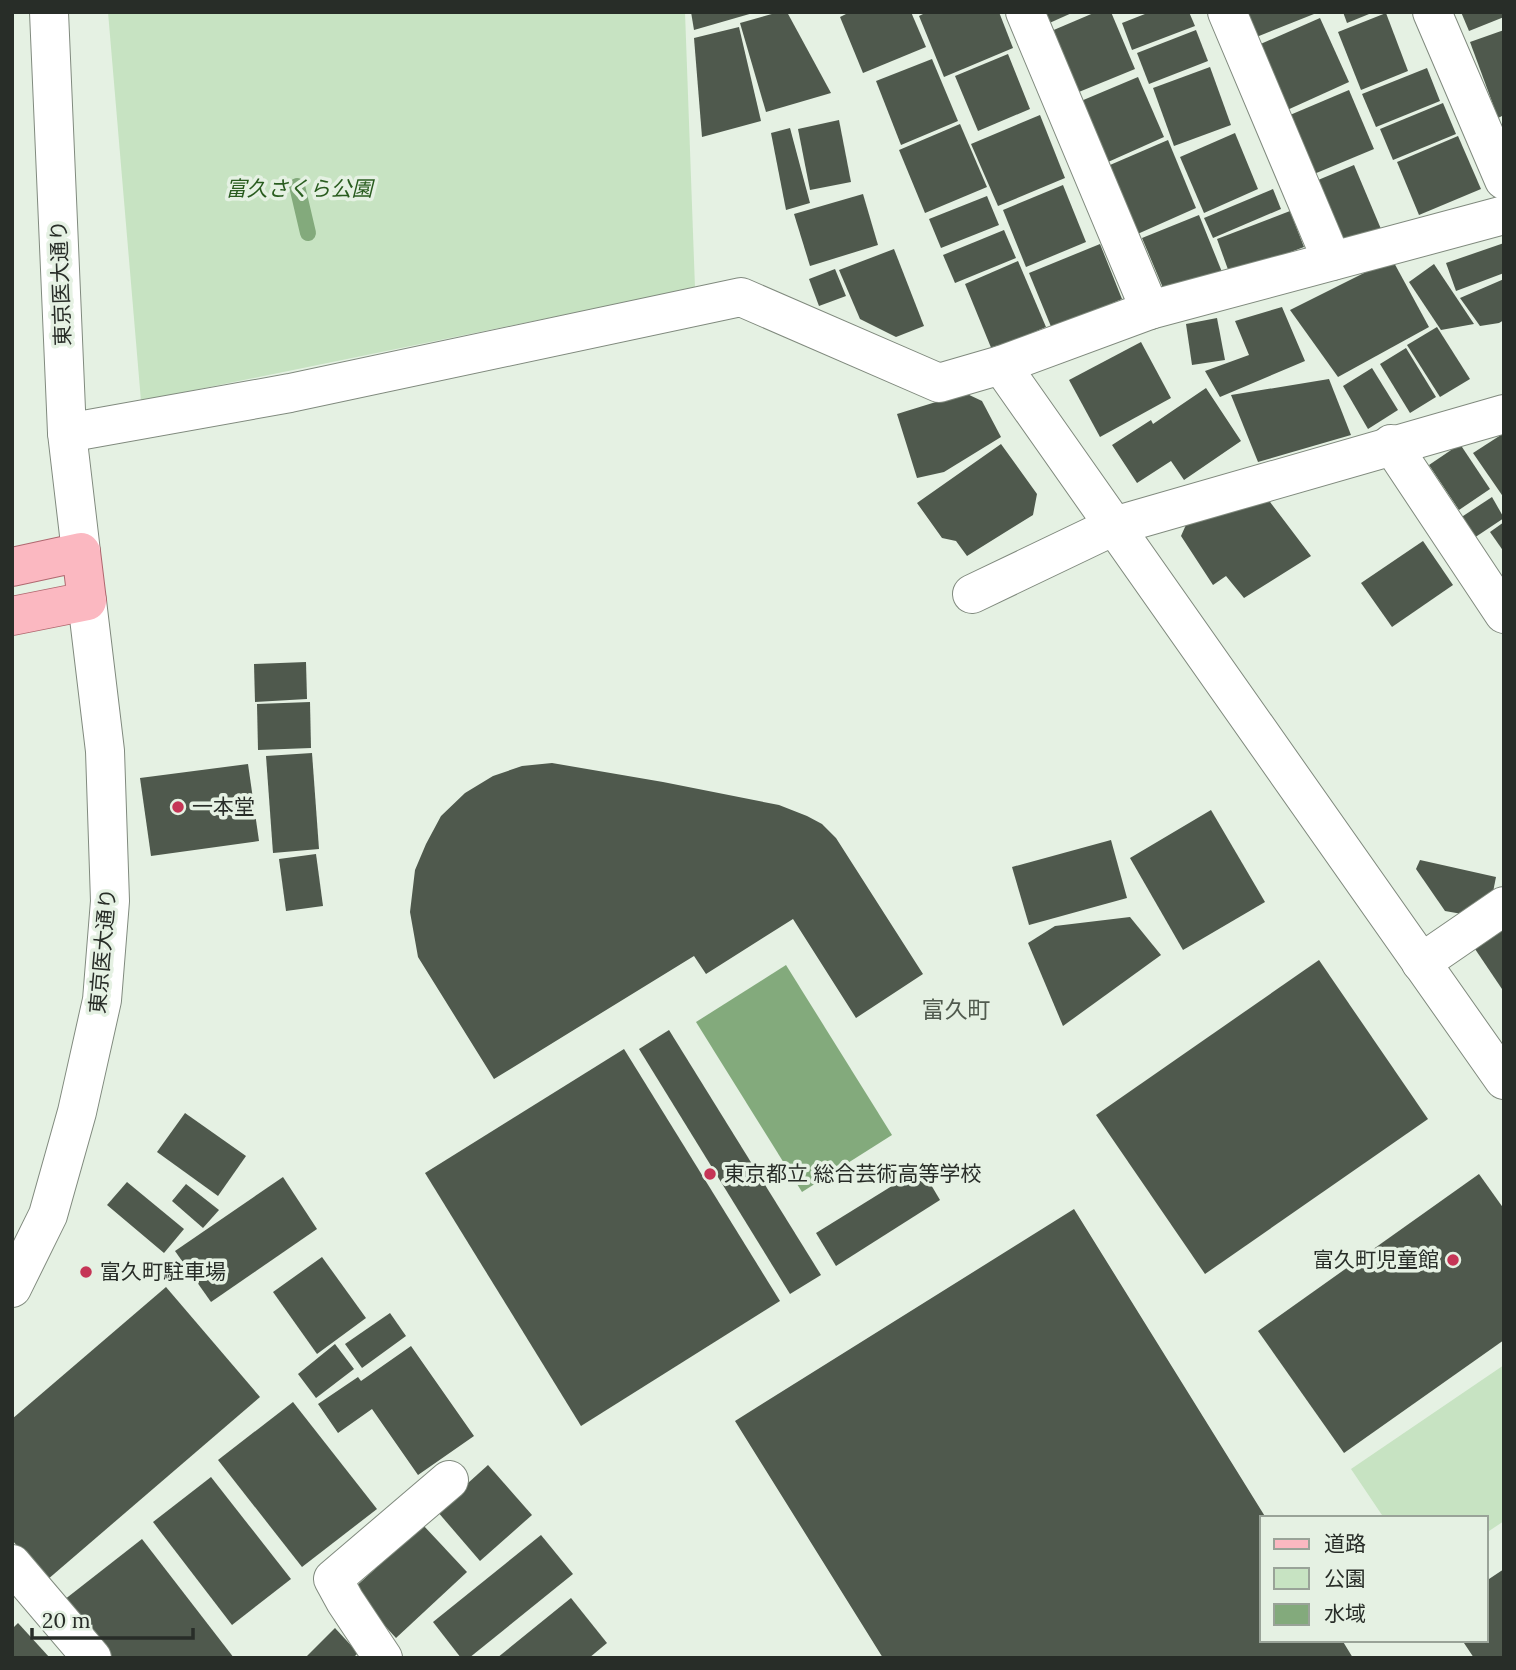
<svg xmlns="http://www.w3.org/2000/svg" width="1516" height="1670" viewBox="0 0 1516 1670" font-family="Lora,'Noto Sans JP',serif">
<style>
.green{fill:#c7e3c2}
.water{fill:#83aa7c}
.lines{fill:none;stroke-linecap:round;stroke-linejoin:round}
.stream{stroke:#83aa7c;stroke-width:16}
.building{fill:#4f594d}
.minor-casing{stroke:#808a7e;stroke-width:40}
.major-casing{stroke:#b06870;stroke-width:40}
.minor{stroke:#fff;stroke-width:38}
.major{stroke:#fbb8c1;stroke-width:38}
.poi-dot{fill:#c53556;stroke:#e5f1e3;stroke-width:2.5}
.labels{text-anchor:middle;stroke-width:7;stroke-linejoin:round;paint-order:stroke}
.park-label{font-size:21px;font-style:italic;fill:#295c1f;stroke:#e5f1e3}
.street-label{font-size:21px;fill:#282d28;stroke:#e5f1e3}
.poi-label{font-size:21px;fill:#282d28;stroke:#e5f1e3;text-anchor:start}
.neighbourhood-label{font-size:23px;fill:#515b4f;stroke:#e5f1e3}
</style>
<rect width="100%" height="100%" fill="#e5f1e3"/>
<g class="green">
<path d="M108,12H685L695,288L141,401Z"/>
<path d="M1504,1365V1521L1486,1533V1518H1384L1351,1469Z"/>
</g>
<path class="water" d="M786,965L892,1135L802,1192L696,1022Z"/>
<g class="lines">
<path class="stream" d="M297,186L308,233"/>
</g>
<g class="building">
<path d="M691,12H753V13L694,30Z"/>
<path d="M779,12H787L831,93L766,112L740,23Z"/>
<path d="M850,12H911L926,47L863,73L840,17Z"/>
<path d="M927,12H999L1013,48L944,77L919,16Z"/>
<path d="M1040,12H1074L1045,25Z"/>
<path d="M1096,12H1111L1135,69L1074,94L1049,32Z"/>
<path d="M1150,12H1189L1195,26L1132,50L1122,23Z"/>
<path d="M1238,12H1319L1249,40Z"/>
<path d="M1343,12H1374L1347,23Z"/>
<path d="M1461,12H1504V17L1469,31Z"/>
<path d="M1386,13L1408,71L1361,90L1338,32Z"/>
<path d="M1320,18L1349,82L1285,111L1256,46Z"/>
<path d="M739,27L761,121L702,137L694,38Z"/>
<path d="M1196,30L1208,61L1149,84L1137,53Z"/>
<path d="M1504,30V115L1498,118L1470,42Z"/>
<path d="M1008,54L1030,109L978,131L955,76Z"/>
<path d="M932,59L958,121L901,145L876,81Z"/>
<path d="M1210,67L1231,125L1174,146L1153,88Z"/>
<path d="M1427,68L1440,101L1376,127L1362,94Z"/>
<path d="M1138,77L1164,137L1108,162L1081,101Z"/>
<path d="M1349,90L1374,149L1314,174L1290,115Z"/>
<path d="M1443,103L1456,134L1393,160L1380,129Z"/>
<path d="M1040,115L1065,178L998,206L971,144Z"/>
<path d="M839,120L851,182L810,190L798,129Z"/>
<path d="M960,124L987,187L925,213L899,150Z"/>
<path d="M790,128L810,203L786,210L771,133Z"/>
<path d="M1235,133L1258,189L1204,213L1180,157Z"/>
<path d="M1458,136L1481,189L1419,215L1397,162Z"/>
<path d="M1168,140L1196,208L1133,236L1103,168Z"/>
<path d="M1354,165L1381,229L1338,247L1311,183Z"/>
<path d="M1063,185L1086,242L1026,267L1003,210Z"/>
<path d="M1273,189L1281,209L1213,238L1204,218Z"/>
<path d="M863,194L878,245L810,266L794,214Z"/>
<path d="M987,196L999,225L941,248L929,219Z"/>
<path d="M1290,211L1304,247L1230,275L1217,239Z"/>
<path d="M1199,215L1222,272L1166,295L1142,238Z"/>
<path d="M1004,230L1016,258L955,283L943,255Z"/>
<path d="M1504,243V273L1456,291L1446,263Z"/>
<path d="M1100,244L1122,299L1052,329L1029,273Z"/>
<path d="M894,249L924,326L896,337L860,319L839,270Z"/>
<path d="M1392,259L1429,327L1338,377L1290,310Z"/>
<path d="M1018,261L1046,327L992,350L965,284Z"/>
<path d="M1434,264L1474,324L1441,330L1409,282Z"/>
<path d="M835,269L846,296L819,306L809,279Z"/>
<path d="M1504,279V320L1499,323L1480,326L1460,298Z"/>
<path d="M1282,307L1305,361L1220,397L1205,371L1249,355L1235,321Z"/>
<path d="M1217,318L1225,360L1192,365L1186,324Z"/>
<path d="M1437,327L1470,379L1440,397L1407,345Z"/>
<path d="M1141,342L1171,398L1100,437L1069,380Z"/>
<path d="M1406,348L1436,397L1410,413L1380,364Z"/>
<path d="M1372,368L1398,410L1368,429L1343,386Z"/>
<path d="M1329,379L1351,435L1258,462L1231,395Z"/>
<path d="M1206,388L1241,441L1184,480L1171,461L1137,483L1112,445L1151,420L1153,424Z"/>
<path d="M965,393L982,401L1001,437L944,472L917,478L897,414Z"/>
<path d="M1504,433V498L1473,453Z"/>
<path d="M1001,444L1037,494L1033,515L967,556L956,541L942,538L917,503Z"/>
<path d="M1460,444L1490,489L1459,510L1429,465Z"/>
<path d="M1492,497L1504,518L1471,540L1457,520Z"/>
<path d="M1267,498L1311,556L1244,598L1226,576L1213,585L1181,536L1189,518Z"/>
<path d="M1504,522V552L1490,532Z"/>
<path d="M1423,541L1453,585L1392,627L1361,583Z"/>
<path d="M306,662L307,699L255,702L254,664Z"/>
<path d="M310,702L311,748L258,750L257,704Z"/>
<path d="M312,753L319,849L273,853L266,756Z"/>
<path d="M552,763L663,782L779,805L807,816L822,824L836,838L923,974L856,1018L793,919L706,974L694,956L494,1079L418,957L410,912L415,870L426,844L441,816L465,793L493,776L522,766Z"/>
<path d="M248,764L259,841L151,856L140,778Z"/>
<path d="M1211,810L1265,902L1183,950L1130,858Z"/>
<path d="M1111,840L1127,898L1029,925L1012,867Z"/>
<path d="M316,854L323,906L286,911L279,859Z"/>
<path d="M1420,860L1496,877L1493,892L1462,914L1445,911L1416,869Z"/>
<path d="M1130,917L1161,955L1063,1026L1028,943L1055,926Z"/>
<path d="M1504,924V992L1473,946Z"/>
<path d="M1319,960L1428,1119L1205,1274L1096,1115Z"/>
<path d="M669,1030L821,1275L790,1294L639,1049Z"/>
<path d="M624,1049L780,1301L581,1426L425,1173Z"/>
<path d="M185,1113L246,1156L218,1196L157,1152Z"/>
<path d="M921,1168L940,1200L836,1266L816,1233Z"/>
<path d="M1479,1174L1504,1209V1340L1344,1453L1258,1331Z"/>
<path d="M283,1177L317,1229L211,1302L175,1251Z"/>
<path d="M127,1182L184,1229L164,1253L107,1205Z"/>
<path d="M186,1184L219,1210L203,1228L172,1201Z"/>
<path d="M1074,1209L1266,1518H1262V1640H1342L1353,1658H883L735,1421Z"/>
<path d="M322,1257L366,1318L317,1354L273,1292Z"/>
<path d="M166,1287L260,1397L47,1580L12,1540V1419Z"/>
<path d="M390,1313L406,1336L362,1368L345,1344Z"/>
<path d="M335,1344L354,1369L316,1398L298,1374Z"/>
<path d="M411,1346L474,1436L418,1475L372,1409L338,1433L318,1404L358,1377L361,1381Z"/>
<path d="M293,1402L377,1509L302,1567L218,1460Z"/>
<path d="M488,1465L532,1515L480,1561L437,1511Z"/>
<path d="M211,1477L291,1579L232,1625L153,1522Z"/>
<path d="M423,1525L467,1572L396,1638L352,1590Z"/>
<path d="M541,1535L573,1574L469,1658H461L433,1622Z"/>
<path d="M142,1539L234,1658H108L64,1600Z"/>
<path d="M1504,1569V1658H1474L1462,1640H1486V1581Z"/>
<path d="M571,1598L607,1643L589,1658H497Z"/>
<path d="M18,1623L50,1658H12V1629Z"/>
<path d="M335,1628L358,1653L353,1658H305Z"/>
</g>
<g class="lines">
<defs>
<g id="minor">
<path d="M49,12L67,433L81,552"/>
<path d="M1025,12L1150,310"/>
<path d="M1227,12L1332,261"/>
<path d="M1432,12L1504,180"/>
<path d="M1001,365L1504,1080"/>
<path d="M67,433L290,393L741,297L939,383L1001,365L1150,310L1504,215"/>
<path d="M1391,444L1504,614"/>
<path d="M972,594L1114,526L1504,414"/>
<path d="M1421,963L1504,906"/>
<path d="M12,1288L48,1215L77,1112L102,1000L110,901L105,751L87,601"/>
<path d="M12,1564L92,1658"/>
<path d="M383,1658L345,1601L333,1579L449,1480"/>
</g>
<path id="major" d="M12,567L81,552L87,601L12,616"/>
</defs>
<use href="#minor" class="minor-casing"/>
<use href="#major" class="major-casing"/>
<use href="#minor" class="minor"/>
<use href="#major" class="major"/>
</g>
<g class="poi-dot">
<circle cx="178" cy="807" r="7"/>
<circle cx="710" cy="1174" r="7"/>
<circle cx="1453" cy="1260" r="7"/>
<circle cx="86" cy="1272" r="7"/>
</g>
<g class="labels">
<g class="park-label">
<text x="299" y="196">富久さくら公園</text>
</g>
<g class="street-label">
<text transform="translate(61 283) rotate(-92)" y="7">東京医大通り</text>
<text transform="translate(103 951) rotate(-85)" y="7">東京医大通り</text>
</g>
<g class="poi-label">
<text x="192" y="814">一本堂</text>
<text x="724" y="1181">東京都立 総合芸術高等学校</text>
<text x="1439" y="1267" text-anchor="end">富久町児童館</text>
<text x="100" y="1279">富久町駐車場</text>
</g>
<g class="neighbourhood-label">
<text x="956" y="1018">富久町</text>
</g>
</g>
<rect width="1516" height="1670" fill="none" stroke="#282d28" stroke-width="28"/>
<rect x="1260" y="1516" width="228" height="126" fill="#e5f1e3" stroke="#99a398" stroke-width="2"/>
<rect x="1274" y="1539" width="35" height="10" fill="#fbb8c1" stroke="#99a398" stroke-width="2"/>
<text x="1324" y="1551" font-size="21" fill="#282d28">道路</text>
<rect x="1274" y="1568" width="35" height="21" fill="#c7e3c2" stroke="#99a398" stroke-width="2"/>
<text x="1324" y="1586" font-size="21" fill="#282d28">公園</text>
<rect x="1274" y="1604" width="35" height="21" fill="#83aa7c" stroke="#99a398" stroke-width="2"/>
<text x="1324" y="1621" font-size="21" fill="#282d28">水域</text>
<path d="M32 1628v10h161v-10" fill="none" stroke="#282d28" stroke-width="3.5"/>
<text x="42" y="1628" font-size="21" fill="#282d28" stroke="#e5f1e3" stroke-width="5" paint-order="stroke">20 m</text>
</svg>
